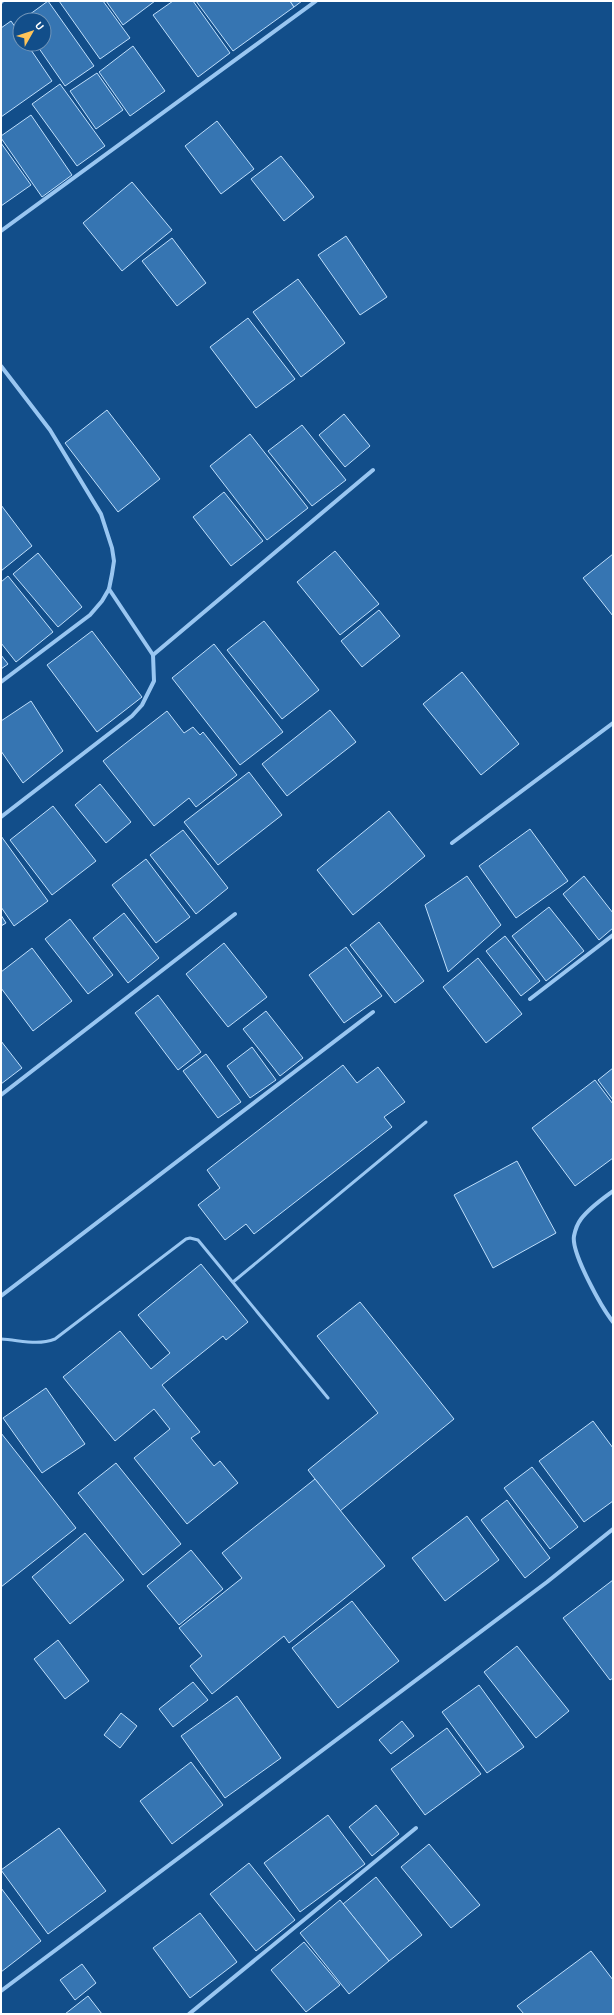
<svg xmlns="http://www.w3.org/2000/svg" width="614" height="2015" font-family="'Alegreya Sans',sans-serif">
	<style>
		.building { fill: #3675b2; stroke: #bfdffc }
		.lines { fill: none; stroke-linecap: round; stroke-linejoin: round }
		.service { stroke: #99c6f1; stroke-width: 3 }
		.minor { stroke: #99c6f1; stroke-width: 4 }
	</style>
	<rect width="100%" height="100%" fill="#124e8a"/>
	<g class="building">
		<path d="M 48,1 L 94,66 L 65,86 L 36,44 L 44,44 L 44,20 L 22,20 Z"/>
		<path d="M 59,1 L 103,1 L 130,38 L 100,59 Z"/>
		<path d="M 106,1 L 155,1 L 123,25 Z"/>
		<path d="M 173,1 L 193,1 L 230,53 L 198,77 L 153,15 Z"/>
		<path d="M 196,1 L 290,1 L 294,7 L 233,51 Z"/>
		<path d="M 290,1 L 302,1 L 294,7 Z"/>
		<path d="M 11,21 L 20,34 L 20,44 L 27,44 L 52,81 L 1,117 L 1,28 Z"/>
		<path d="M 133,46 L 165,91 L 130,116 L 99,72 Z"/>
		<path d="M 97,73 L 123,110 L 96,129 L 70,91 Z"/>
		<path d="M 60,84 L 105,146 L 77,166 L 32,104 Z"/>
		<path d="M 31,115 L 72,175 L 42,197 L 1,138 L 1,136 Z"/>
		<path d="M 217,121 L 254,169 L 221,194 L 185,146 Z"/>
		<path d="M 1,143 L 31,185 L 1,206 Z"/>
		<path d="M 281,156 L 314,197 L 284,221 L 251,179 Z"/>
		<path d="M 132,182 L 172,230 L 122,271 L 83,223 Z"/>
		<path d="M 346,236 L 387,297 L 360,315 L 318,255 Z"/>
		<path d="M 172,238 L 206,283 L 177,306 L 142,261 Z"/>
		<path d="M 298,279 L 345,343 L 301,377 L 253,312 Z"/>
		<path d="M 248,318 L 295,379 L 256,408 L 210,347 Z"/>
		<path d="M 107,410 L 160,479 L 118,512 L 65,443 Z"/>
		<path d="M 344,414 L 370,446 L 345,467 L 319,435 Z"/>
		<path d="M 302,425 L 346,480 L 312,506 L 268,451 Z"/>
		<path d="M 250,434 L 308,508 L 267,540 L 210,466 Z"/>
		<path d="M 224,492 L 263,541 L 231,566 L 193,517 Z"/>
		<path d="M 1,505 L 32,546 L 1,571 Z"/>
		<path d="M 335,551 L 379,604 L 340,635 L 297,582 Z"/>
		<path d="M 38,553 L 82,607 L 58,627 L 13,574 Z"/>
		<path d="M 613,554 L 613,616 L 583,578 Z"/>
		<path d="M 8,576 L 53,632 L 16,662 L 1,643 L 1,582 Z"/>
		<path d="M 379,610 L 400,636 L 362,667 L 341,641 Z"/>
		<path d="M 264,621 L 319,690 L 282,719 L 227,650 Z"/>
		<path d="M 92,631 L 142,697 L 97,732 L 47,665 Z"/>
		<path d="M 214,644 L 283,732 L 240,765 L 172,678 Z"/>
		<path d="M 1,655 L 8,664 L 1,669 Z"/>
		<path d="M 462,672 L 519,744 L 481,775 L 423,704 Z"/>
		<path d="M 31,701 L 63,751 L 23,783 L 1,751 L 1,721 Z"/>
		<path d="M 330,710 L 356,742 L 287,796 L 262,764 Z"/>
		<path d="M 167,711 L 184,733 L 193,727 L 200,735 L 203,732 L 237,775 L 196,807 L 189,798 L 154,826 L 103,761 Z"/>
		<path d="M 249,772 L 282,815 L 218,865 L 184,822 Z"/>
		<path d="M 100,784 L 131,822 L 106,843 L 75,805 Z"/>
		<path d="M 53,806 L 96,861 L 52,895 L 10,840 Z"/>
		<path d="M 389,811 L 425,856 L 353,915 L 317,870 Z"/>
		<path d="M 530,829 L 568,881 L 516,918 L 479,866 Z"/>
		<path d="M 183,830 L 228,888 L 196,914 L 150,855 Z"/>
		<path d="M 1,836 L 48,901 L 14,926 L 1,907 Z"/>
		<path d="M 146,859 L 190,917 L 156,943 L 112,885 Z"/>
		<path d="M 467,876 L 501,925 L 448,972 L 425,905 Z"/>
		<path d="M 584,876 L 613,913 L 613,928 L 599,940 L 563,894 Z"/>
		<path d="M 549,907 L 584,951 L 546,981 L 512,936 Z"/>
		<path d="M 124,913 L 159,958 L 128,983 L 93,938 Z"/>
		<path d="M 1,915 L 6,923 L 1,926 Z"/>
		<path d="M 70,919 L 113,975 L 88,994 L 45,939 Z"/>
		<path d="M 379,922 L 424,981 L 395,1003 L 350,945 Z"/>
		<path d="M 505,936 L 540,981 L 521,996 L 486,951 Z"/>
		<path d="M 224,943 L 267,997 L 228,1027 L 186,974 Z"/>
		<path d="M 346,947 L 382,996 L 344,1023 L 309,975 Z"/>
		<path d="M 32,948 L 72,1001 L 33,1031 L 1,988 L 1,972 Z"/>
		<path d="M 478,958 L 522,1014 L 486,1043 L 443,987 Z"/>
		<path d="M 158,995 L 201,1052 L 178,1070 L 135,1013 Z"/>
		<path d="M 266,1011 L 303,1058 L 280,1076 L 243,1029 Z"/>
		<path d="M 1,1041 L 22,1068 L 1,1084 Z"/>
		<path d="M 252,1047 L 276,1080 L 250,1098 L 227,1066 Z"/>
		<path d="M 206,1054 L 241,1102 L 218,1118 L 183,1071 Z"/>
		<path d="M 343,1065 L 357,1083 L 378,1067 L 405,1102 L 384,1117 L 392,1127 L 254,1234 L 246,1224 L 225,1240 L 198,1205 L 220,1188 L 207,1170 Z"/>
		<path d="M 613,1068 L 613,1100 L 598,1080 Z"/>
		<path d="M 595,1080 L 613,1104 L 613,1158 L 575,1186 L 532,1128 Z"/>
		<path d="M 517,1161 L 556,1233 L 493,1268 L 454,1195 Z"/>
		<path d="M 201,1264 L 248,1322 L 226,1340 L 223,1336 L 162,1385 L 200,1432 L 191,1438 L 214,1466 L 220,1461 L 238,1483 L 187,1524 L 134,1458 L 170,1429 L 154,1409 L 115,1441 L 63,1377 L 120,1331 L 151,1369 L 170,1353 L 138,1315 Z"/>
		<path d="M 360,1302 L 454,1419 L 340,1511 L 308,1470 L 378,1413 L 317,1336 Z"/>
		<path d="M 46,1388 L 85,1444 L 42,1473 L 3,1418 Z"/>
		<path d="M 593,1421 L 613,1448 L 613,1501 L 584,1522 L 539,1461 Z"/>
		<path d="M 1,1433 L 76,1528 L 1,1587 Z"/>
		<path d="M 116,1463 L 181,1544 L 143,1575 L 78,1493 Z"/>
		<path d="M 532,1467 L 578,1527 L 550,1549 L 504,1488 Z"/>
		<path d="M 315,1479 L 385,1566 L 289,1643 L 284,1636 L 212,1694 L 190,1666 L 202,1656 L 179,1628 L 242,1578 L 222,1553 Z"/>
		<path d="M 507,1500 L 550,1558 L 525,1578 L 481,1520 Z"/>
		<path d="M 467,1516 L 499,1560 L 445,1601 L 412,1558 Z"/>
		<path d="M 85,1533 L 124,1580 L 70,1624 L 32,1577 Z"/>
		<path d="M 191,1550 L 223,1589 L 179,1625 L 147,1586 Z"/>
		<path d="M 613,1580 L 613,1678 L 610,1680 L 563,1618 Z"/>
		<path d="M 352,1601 L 399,1661 L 338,1708 L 292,1648 Z"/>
		<path d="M 58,1640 L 89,1681 L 65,1699 L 34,1659 Z"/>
		<path d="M 517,1646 L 569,1711 L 536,1738 L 484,1672 Z"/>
		<path d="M 193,1682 L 208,1700 L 173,1727 L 159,1709 Z"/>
		<path d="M 479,1685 L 524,1747 L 487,1773 L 442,1712 Z"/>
		<path d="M 237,1696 L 281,1758 L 225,1798 L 181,1736 Z"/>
		<path d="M 121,1713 L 137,1726 L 120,1748 L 104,1735 Z"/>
		<path d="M 402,1721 L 414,1736 L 391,1754 L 379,1740 Z"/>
		<path d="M 447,1728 L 481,1774 L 425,1815 L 391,1769 Z"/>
		<path d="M 191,1762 L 223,1805 L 172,1844 L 140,1801 Z"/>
		<path d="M 376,1805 L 399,1834 L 372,1856 L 349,1827 Z"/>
		<path d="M 328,1815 L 365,1864 L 300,1912 L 264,1863 Z"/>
		<path d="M 59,1828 L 106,1891 L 48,1934 L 1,1870 Z"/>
		<path d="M 429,1844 L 480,1905 L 451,1928 L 401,1867 Z"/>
		<path d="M 249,1863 L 295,1920 L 256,1951 L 210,1894 Z"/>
		<path d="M 376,1877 L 422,1935 L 389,1961 L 343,1904 Z"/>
		<path d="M 1,1888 L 41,1941 L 1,1972 Z"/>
		<path d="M 340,1900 L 389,1961 L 349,1994 L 300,1933 Z"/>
		<path d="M 200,1913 L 237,1962 L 190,1998 L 153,1948 Z"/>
		<path d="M 304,1942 L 340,1985 L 306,2012 L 271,1970 Z"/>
		<path d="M 591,1951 L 613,1980 L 613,2014 L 524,2014 L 517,2006 Z"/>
		<path d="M 82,1964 L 96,1983 L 75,2000 L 60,1980 Z"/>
		<path d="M 88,1996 L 102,2014 L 65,2014 Z"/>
	</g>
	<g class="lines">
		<g class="service">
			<path d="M 233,1282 L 426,1122"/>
			<path d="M 1,1339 C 20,1340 37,1346 55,1339 L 186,1239 L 190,1238 L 198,1240 L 328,1398"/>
		</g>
		<g class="minor">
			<path d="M 1,2 L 2,1"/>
			<path d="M 1,231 L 316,1"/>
			<path d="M 1,366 L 50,430 L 101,514 L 112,548 L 114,561 L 112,574 L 109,589 L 102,601 L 90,615 L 1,682"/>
			<path d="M 153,655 L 373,470"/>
			<path d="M 1,817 L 132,716 L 142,705 L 154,681 L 153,655 L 109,589"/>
			<path d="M 452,843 L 613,723"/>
			<path d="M 530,999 L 613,935"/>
			<path d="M 1,1095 L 235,914"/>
			<path d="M 613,1191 C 602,1199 589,1208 581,1219 C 578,1223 575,1231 574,1236 C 571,1253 602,1308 613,1322"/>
			<path d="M 1,1296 L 373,1012"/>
			<path d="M 1,1991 L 547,1582 L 613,1529"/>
			<path d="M 189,2014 L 416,1828"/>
		</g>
	</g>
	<rect width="614" height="2015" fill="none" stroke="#ffffff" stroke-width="4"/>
	<g transform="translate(32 32) rotate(51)"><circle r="19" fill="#124e8a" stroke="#7195b9"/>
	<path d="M0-3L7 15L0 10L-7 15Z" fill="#ffc459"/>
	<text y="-6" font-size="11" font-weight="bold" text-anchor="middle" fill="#ffffff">U</text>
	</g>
</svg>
